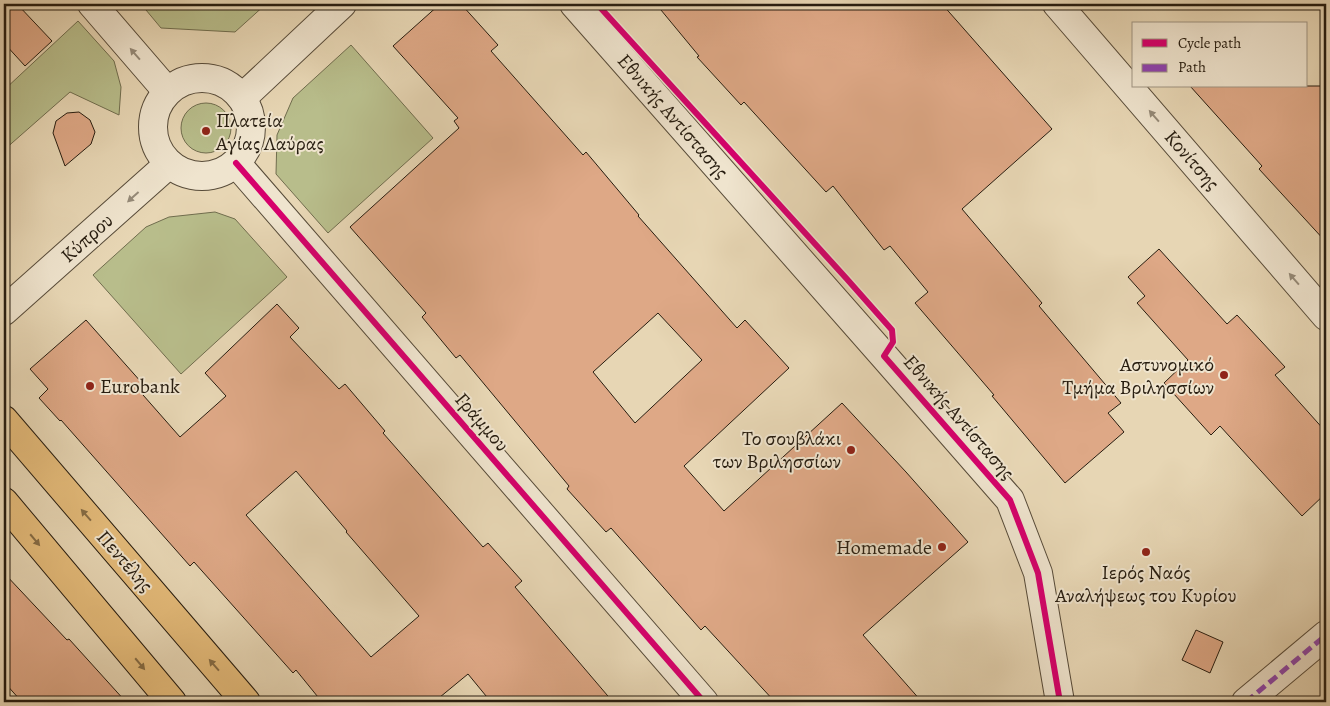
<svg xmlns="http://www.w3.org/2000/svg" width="1330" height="706" font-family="Alegreya,serif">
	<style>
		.green { fill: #b8bd8b; stroke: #706d4e }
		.building { fill: #dea886; stroke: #271d10; fill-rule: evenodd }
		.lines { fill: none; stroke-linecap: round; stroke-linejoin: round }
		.minor-casing { stroke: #574b39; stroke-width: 30 }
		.major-casing { stroke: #271d10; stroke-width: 30 }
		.minor { stroke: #efe4ce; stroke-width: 28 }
		.major { stroke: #e4bb7a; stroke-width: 28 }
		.quiet { stroke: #8e44ad; stroke-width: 5; stroke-dasharray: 10 5; stroke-linecap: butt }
		.cycleway-casing { stroke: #efe4ce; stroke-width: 9 }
		.cycleway { stroke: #d6006c; stroke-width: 6 }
		.oneway { fill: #958a78 }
		.oneway2 { fill: #866c45 }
		.poi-dot { fill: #8f2418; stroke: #efe4ce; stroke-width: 2 }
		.labels { text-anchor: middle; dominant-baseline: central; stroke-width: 4; stroke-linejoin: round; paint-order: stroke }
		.street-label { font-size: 20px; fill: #271d10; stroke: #efe4ce }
		.poi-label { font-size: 20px; fill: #271d10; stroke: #efe4ce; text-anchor: end }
	</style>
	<rect width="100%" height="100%" fill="#e7d6b4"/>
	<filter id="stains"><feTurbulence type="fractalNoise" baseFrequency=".004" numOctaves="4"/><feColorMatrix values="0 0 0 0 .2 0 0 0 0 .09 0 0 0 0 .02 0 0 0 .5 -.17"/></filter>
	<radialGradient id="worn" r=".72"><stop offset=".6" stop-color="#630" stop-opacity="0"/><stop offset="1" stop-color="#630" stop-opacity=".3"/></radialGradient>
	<g class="green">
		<path d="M 141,4 L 266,4 L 235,32 L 161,28 Z"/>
		<path d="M 78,21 L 114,61 L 121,87 L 119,115 L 70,92 L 4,150 L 4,90 Z"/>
		<path d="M 351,45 L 433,138 L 328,233 L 276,174 L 277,135 L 293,98 Z"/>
		<circle cx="206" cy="128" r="25"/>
		<path d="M 215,212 L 235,219 L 287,277 L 181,374 L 93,275 L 146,227 L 169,217 Z"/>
	</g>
	<g class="building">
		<path d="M 4,4 L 17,4 L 52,41 L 25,66 L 4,43 Z"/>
		<path d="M 440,4 L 461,4 L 498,45 L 491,51 L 583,155 L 586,152 L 639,215 L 638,216 L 737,328 L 745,320 L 789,368 L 684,466 L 724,511 L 842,403 L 906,472 L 968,542 L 863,635 L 922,702 L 775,702 L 705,626 L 701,630 L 611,528 L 606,532 L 567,489 L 569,486 L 460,355 L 456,358 L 422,317 L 426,313 L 350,227 L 459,128 L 454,121 L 458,118 L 393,46 ZM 658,313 L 702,360 L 635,423 L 593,372 Z"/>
		<path d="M 656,4 L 942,4 L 1052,129 L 962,209 L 1042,303 L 1039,306 L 1121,403 L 1108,413 L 1124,432 L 1065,483 L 992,396 L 994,395 L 915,303 L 928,292 L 890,246 L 884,250 L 833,186 L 826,192 L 744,102 L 741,105 L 697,57 L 699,56 Z"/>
		<path d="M 1190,86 L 1326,86 L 1326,242 L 1259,169 L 1262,166 Z"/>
		<path d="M 79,112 L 90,120 L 95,132 L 91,144 L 65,166 L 53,133 L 56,121 L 67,113 Z"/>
		<path d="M 1159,249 L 1227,324 L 1237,315 L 1285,367 L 1275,375 L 1326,432 L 1326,493 L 1302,516 L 1220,426 L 1211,435 L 1164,383 L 1188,360 L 1137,303 L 1145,296 L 1128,277 Z"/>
		<path d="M 277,304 L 299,328 L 290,337 L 339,389 L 345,384 L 385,431 L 383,433 L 483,547 L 488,543 L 522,581 L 515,587 L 613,702 L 491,702 L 468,674 L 434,702 L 322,702 L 296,670 L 293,673 L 194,562 L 190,566 L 61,420 L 60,421 L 39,398 L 48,389 L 30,369 L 86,320 L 142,383 L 136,387 L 180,437 L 226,396 L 205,373 ZM 296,471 L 347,531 L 346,532 L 419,616 L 371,657 L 246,515 Z"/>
		<path d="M 4,573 L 67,640 L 69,639 L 126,702 L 22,702 L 4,682 Z"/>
		<path d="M 1196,630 L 1223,642 L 1210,673 L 1182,660 Z"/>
	</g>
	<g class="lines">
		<g class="minor-casing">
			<g id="minor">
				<path d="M 92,4 L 167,91"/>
				<path d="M 574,4 L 884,356 L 1010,500 L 1038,573 L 1060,702"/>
				<path d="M 1057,4 L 1326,316"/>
				<circle cx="202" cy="127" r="49"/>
				<path d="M 242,98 L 342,4"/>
				<path d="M 236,163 L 704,702"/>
				<path d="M 4,311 L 169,164"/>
				<path d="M 1246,702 L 1326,635"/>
			</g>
		</g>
		<g class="major-casing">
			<g id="major">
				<path d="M 4,420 L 246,702"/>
				<path d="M 4,502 L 172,702"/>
			</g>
		</g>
		<use href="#minor" class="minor"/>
		<use href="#major" class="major"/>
		<path class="quiet" d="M 1246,702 L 1326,635"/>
		<g class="cycleway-casing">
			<g id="cycleway">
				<path d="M 597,4 L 846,278 L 892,330 L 893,342 L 884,356 L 1010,500 L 1038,573 L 1060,702"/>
				<path d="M 236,163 L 704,702"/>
			</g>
		</g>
		<use href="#cycleway" class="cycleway"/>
	</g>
	<defs><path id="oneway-solid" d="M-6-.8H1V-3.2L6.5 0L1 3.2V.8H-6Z" transform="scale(1.25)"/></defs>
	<g class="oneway">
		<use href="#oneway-solid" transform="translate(135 54) rotate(-131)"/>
		<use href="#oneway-solid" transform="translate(1154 116) rotate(-131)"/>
		<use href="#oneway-solid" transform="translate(133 197) rotate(138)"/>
		<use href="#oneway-solid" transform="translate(1294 279) rotate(-131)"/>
	</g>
	<g class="oneway2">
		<use href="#oneway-solid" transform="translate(86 515) rotate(-131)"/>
		<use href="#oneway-solid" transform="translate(35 540) rotate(50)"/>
		<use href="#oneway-solid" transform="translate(140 664) rotate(50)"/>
		<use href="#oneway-solid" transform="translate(214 665) rotate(-131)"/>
	</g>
	<g class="poi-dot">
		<circle cx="206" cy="131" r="5"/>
		<circle cx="1224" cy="375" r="5"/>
		<circle cx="90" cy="386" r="5"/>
		<circle cx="851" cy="450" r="5"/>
		<circle cx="942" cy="547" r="5"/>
		<circle cx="1146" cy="552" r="5"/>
	</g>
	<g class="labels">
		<g class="street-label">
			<text transform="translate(673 116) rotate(49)">Εθνικής Αντίστασης</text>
			<text transform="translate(1192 160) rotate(49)">Κονίτσης</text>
			<text transform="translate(87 238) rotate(-42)">Κύπρου</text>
			<text transform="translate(959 417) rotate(49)">Εθνικής Αντίστασης</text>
			<text transform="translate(482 422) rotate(49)">Γράμμου</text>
			<text transform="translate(125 561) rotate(49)">Πεντέλης</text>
		</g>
		<g class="poi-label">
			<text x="216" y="120" text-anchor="start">Πλατεία<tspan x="216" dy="23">Αγίας Λαύρας</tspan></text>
			<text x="1214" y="364">Αστυνομικό<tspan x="1214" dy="23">Τμήμα Βριλησσίων</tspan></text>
			<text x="100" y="386" text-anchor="start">Eurobank</text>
			<text x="841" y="438">Το σουβλάκι<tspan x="841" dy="23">των Βριλησσίων</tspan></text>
			<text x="932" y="547">Homemade</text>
			<text x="1146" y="572" text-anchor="middle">Ιερός Ναός<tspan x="1146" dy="23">Αναλήψεως του Κυρίου</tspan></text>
		</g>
	</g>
	<rect width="1330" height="706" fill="none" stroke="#e7d6b4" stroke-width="20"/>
	<rect x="5" y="5" width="1320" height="696" fill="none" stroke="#271d10" stroke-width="2.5"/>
	<rect x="10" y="10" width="1310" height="686" fill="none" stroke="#271d10"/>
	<rect x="1132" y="22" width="175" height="65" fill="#efe4ce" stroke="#9f9482"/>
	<rect x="1142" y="39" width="25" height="8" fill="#d6006c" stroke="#9f9482"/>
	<text x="1178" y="48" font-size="15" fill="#271d10">Cycle path</text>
	<rect x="1142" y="64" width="25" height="8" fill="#8e44ad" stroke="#9f9482"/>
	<text x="1178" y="72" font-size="15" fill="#271d10">Path</text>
	<rect width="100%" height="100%" filter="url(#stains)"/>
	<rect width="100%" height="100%" fill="url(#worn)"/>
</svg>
